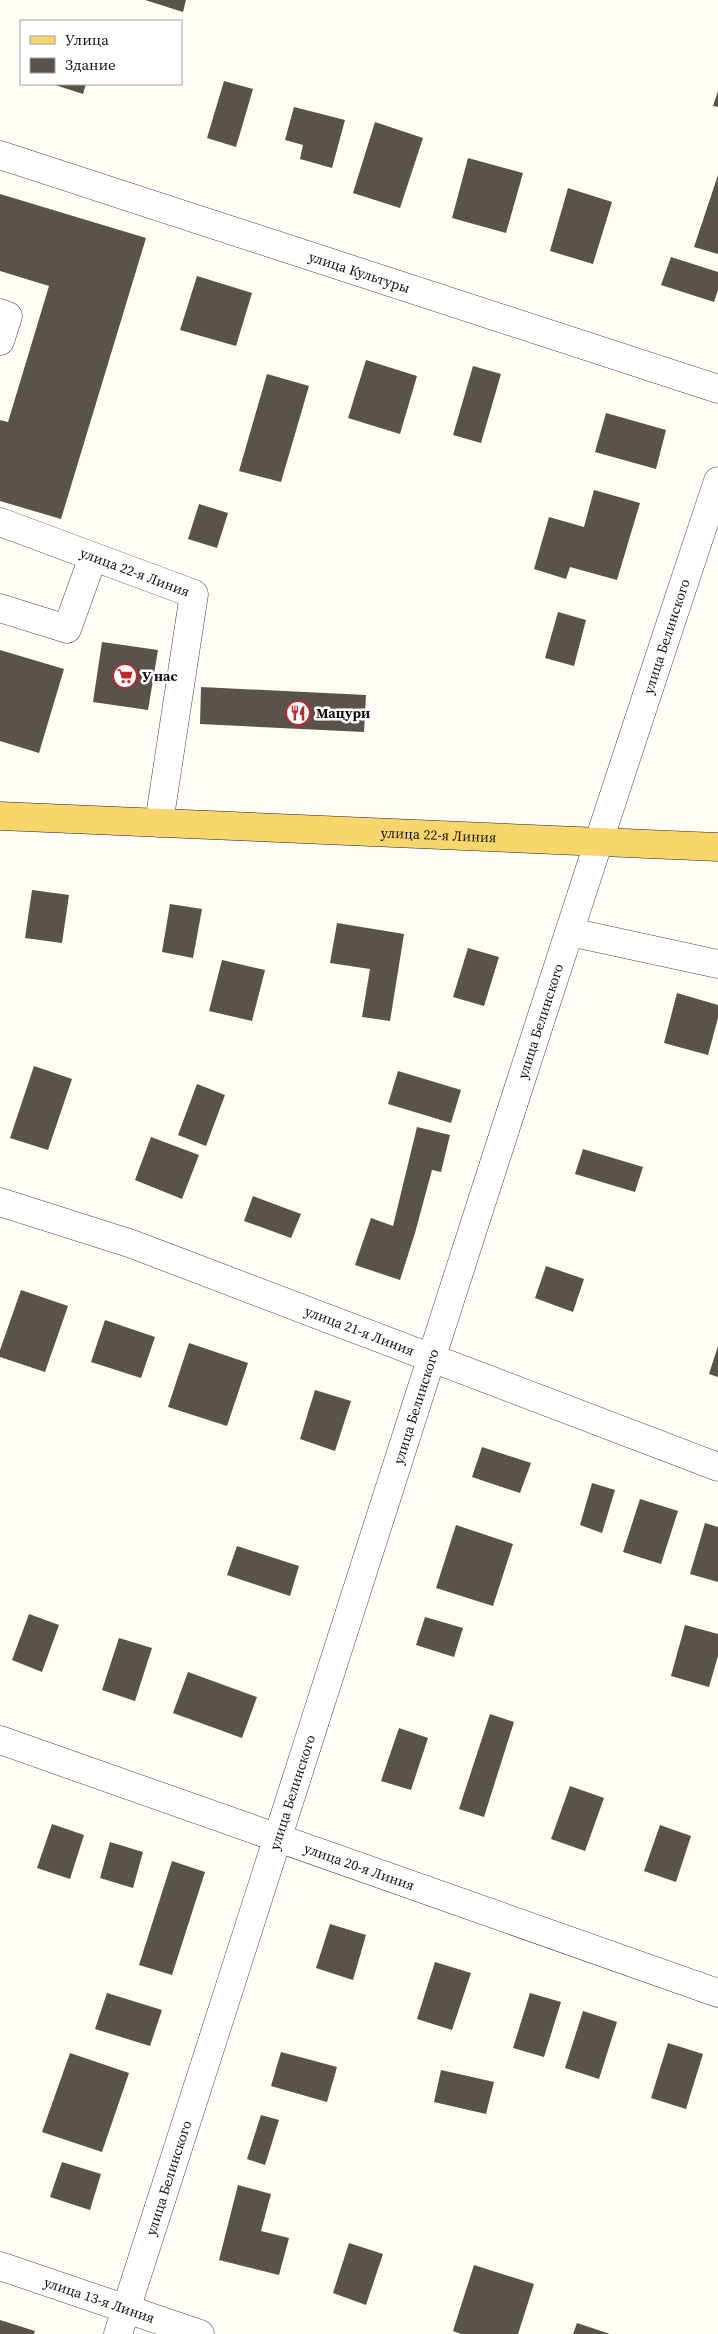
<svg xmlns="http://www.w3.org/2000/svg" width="718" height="2334" font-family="'Source Serif 4',serif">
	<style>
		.building { fill: #5a524d }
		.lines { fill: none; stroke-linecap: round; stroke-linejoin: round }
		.minor-casing { stroke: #444; stroke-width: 29 }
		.major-casing { stroke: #222; stroke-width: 29 }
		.minor { stroke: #fff; stroke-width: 28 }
		.major { stroke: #f9d66b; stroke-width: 28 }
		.labels { text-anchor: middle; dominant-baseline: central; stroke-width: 5; stroke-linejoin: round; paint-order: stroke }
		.street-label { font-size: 14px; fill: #111; stroke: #fff }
		.poi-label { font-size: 14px; font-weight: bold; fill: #111; stroke: #fff; text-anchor: start }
	</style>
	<rect width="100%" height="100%" fill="#fffdf5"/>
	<g class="building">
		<path d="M 145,0 L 186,0 L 183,12 Z"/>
		<path d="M 224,81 L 253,89 L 236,147 L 207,138 Z"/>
		<path d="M 52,84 L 86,84 L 83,94 Z"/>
		<path d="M 718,91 L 718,107 L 713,106 Z"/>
		<path d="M 294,107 L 345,120 L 332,168 L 300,159 L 303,145 L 285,140 Z"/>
		<path d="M 375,122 L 423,138 L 400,208 L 353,193 Z"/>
		<path d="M 468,158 L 523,173 L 506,233 L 452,218 Z"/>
		<path d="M 718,175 L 718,254 L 694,247 Z"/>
		<path d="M 568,188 L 612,202 L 593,264 L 550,251 Z"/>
		<path d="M 0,194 L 146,238 L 61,519 L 0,501 L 0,420 L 8,422 L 49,286 L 0,271 Z"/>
		<path d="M 671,257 L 718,272 L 718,290 L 714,302 L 661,285 Z"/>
		<path d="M 197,276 L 252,293 L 236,346 L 180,330 Z"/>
		<path d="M 366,360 L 417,376 L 400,434 L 348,418 Z"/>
		<path d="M 473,366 L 501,374 L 481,443 L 453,435 Z"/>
		<path d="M 267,374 L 309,386 L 281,482 L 239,471 Z"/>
		<path d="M 606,413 L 666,430 L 656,469 L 595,452 Z"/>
		<path d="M 594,490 L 640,503 L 617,580 L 570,567 L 566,579 L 534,569 L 549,517 L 584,527 Z"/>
		<path d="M 199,504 L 228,513 L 217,548 L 188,539 Z"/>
		<path d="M 558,612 L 586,620 L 574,666 L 545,658 Z"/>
		<path d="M 102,642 L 158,650 L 148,710 L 93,702 Z"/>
		<path d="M 0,650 L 64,669 L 39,753 L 0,741 Z"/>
		<path d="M 201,687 L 366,695 L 364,732 L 200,724 Z"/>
		<path d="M 32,890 L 69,895 L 62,943 L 25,938 Z"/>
		<path d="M 170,904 L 202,909 L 193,958 L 162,952 Z"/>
		<path d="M 337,923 L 404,934 L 390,1021 L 362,1017 L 370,969 L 330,963 Z"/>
		<path d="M 468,948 L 499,957 L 484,1006 L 453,997 Z"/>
		<path d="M 222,960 L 265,970 L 252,1021 L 209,1011 Z"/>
		<path d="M 677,993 L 718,1005 L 718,1018 L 708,1055 L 664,1043 Z"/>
		<path d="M 34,1066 L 72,1079 L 48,1150 L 10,1138 Z"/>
		<path d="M 398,1071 L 461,1090 L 451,1123 L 388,1104 Z"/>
		<path d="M 197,1084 L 225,1095 L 206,1146 L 178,1135 Z"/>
		<path d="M 417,1127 L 450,1135 L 441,1172 L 432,1170 L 415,1233 L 400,1280 L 355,1265 L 371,1218 L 393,1226 Z"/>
		<path d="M 151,1137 L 199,1155 L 182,1199 L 135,1180 Z"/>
		<path d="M 583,1149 L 643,1167 L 635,1192 L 575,1174 Z"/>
		<path d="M 253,1196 L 301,1214 L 291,1238 L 244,1221 Z"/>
		<path d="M 546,1266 L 584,1279 L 573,1312 L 535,1298 Z"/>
		<path d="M 21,1290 L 68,1306 L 45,1372 L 0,1357 L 0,1350 Z"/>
		<path d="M 105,1320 L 155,1337 L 141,1378 L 91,1362 Z"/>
		<path d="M 189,1343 L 248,1363 L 227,1426 L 168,1407 Z"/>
		<path d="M 718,1346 L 718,1377 L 709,1374 Z"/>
		<path d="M 315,1390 L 351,1401 L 335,1451 L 300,1439 Z"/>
		<path d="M 482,1447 L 531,1463 L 520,1493 L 472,1477 Z"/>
		<path d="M 592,1483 L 615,1490 L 602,1533 L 580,1525 Z"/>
		<path d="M 640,1499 L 678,1511 L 661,1564 L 623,1552 Z"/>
		<path d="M 705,1523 L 718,1527 L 718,1582 L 690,1574 Z"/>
		<path d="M 456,1525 L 513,1544 L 493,1606 L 436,1588 Z"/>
		<path d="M 237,1546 L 299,1566 L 290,1596 L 227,1575 Z"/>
		<path d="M 29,1614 L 59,1625 L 42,1672 L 12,1660 Z"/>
		<path d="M 425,1617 L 463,1628 L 454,1657 L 416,1645 Z"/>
		<path d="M 685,1625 L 718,1634 L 718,1656 L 709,1687 L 671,1676 Z"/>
		<path d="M 119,1638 L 152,1648 L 135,1701 L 102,1690 Z"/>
		<path d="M 188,1672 L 257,1697 L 242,1738 L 173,1713 Z"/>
		<path d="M 490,1714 L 514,1722 L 484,1817 L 459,1809 Z"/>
		<path d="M 399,1728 L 428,1738 L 411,1790 L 381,1781 Z"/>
		<path d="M 570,1786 L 604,1798 L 585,1851 L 551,1839 Z"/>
		<path d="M 52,1824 L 84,1835 L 70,1879 L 37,1868 Z"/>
		<path d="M 660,1825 L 691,1836 L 676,1882 L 644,1871 Z"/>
		<path d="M 110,1842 L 143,1852 L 133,1888 L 100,1878 Z"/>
		<path d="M 172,1861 L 205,1872 L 172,1975 L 139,1965 Z"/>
		<path d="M 330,1924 L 366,1935 L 353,1980 L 316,1968 Z"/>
		<path d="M 435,1962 L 471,1973 L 452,2030 L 417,2019 Z"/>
		<path d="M 107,1993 L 162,2010 L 150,2046 L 95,2029 Z"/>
		<path d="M 530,1993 L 561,2002 L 544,2057 L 513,2048 Z"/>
		<path d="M 583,2011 L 617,2022 L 599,2079 L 565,2068 Z"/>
		<path d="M 668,2043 L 703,2054 L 686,2109 L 651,2098 Z"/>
		<path d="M 281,2052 L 337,2067 L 327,2102 L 271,2086 Z"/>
		<path d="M 70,2053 L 129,2073 L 102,2152 L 42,2132 Z"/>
		<path d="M 441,2070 L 494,2082 L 486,2114 L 434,2102 Z"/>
		<path d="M 261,2115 L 279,2120 L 265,2165 L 247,2159 Z"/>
		<path d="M 62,2162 L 101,2174 L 90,2210 L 50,2197 Z"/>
		<path d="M 238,2185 L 271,2194 L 261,2231 L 289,2238 L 279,2275 L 219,2260 Z"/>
		<path d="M 349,2243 L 383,2254 L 366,2305 L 333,2293 Z"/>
		<path d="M 474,2265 L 534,2284 L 518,2334 L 461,2334 L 453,2331 Z"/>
		<path d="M 0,2320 L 35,2331 L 34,2334 L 0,2334 Z"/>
		<path d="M 577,2323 L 610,2334 L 573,2334 Z"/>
	</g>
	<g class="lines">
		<g class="minor-casing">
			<g id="minor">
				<path id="s1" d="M 0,155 L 718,389"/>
				<path d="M 0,313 L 8,316 L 0,341"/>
				<path id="s2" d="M 0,522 L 194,594 L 159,823"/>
				<path d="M 0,608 L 67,629 L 93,557"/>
				<path d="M 570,932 L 718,964"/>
				<path id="s3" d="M 0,1202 L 132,1244 L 718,1467"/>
				<path id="s4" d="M 0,1740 L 718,1993"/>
				<path id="s5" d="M 0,2266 L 200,2334"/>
				<path id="s6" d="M 118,2334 C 318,1716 512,1097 718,481"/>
			</g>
		</g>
		<g class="major-casing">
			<g id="major">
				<path id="s7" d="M 0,816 L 718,847"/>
			</g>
		</g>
		<use href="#minor" class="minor"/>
		<use href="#major" class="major"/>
	</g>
	<defs>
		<g id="supermarket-ring" transform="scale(1.25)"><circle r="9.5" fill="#fff" stroke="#c4262e" stroke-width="1.5"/><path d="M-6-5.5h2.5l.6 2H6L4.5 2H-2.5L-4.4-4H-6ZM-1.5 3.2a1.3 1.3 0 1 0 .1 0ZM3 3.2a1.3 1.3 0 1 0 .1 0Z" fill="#c4262e"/></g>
		<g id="restaurant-ring" transform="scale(1.25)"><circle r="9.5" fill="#fff" stroke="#c4262e" stroke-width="1.5"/><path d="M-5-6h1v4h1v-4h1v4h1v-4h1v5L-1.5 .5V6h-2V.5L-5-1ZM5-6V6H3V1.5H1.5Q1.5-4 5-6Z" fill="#c4262e"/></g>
	</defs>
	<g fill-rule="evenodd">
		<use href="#supermarket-ring" x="125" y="676"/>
		<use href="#restaurant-ring" x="298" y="713"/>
	</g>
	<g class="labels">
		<g class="street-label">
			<text stroke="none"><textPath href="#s1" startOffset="378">улица Культуры</textPath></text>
			<text stroke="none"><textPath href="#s2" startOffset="144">улица 22-я Линия</textPath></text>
			<text stroke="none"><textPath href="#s6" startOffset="1784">улица Белинского</textPath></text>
			<text stroke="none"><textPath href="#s7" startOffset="439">улица 22-я Линия</textPath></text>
			<text stroke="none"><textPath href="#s6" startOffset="1379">улица Белинского</textPath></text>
			<text stroke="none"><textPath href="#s3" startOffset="382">улица 21-я Линия</textPath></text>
			<text stroke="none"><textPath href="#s6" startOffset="974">улица Белинского</textPath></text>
			<text stroke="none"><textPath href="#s6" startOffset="569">улица Белинского</textPath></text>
			<text stroke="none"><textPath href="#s4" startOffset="381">улица 20-я Линия</textPath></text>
			<text stroke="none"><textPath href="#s6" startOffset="164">улица Белинского</textPath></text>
			<text stroke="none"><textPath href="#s5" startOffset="105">улица 13-я Линия</textPath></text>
		</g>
		<g class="poi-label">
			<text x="142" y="676">У нас</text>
			<text x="316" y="713">Мацури</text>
		</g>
	</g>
	<rect x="20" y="20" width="162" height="65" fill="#ffffff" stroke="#a0a0a0"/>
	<rect x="30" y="36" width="25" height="8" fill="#f9d66b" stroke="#a0a0a0"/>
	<text x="65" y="45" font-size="15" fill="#111111">Улица</text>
	<rect x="30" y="58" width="25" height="15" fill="#5a524d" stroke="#a0a0a0"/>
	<text x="65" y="70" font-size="15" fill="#111111">Здание</text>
</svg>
